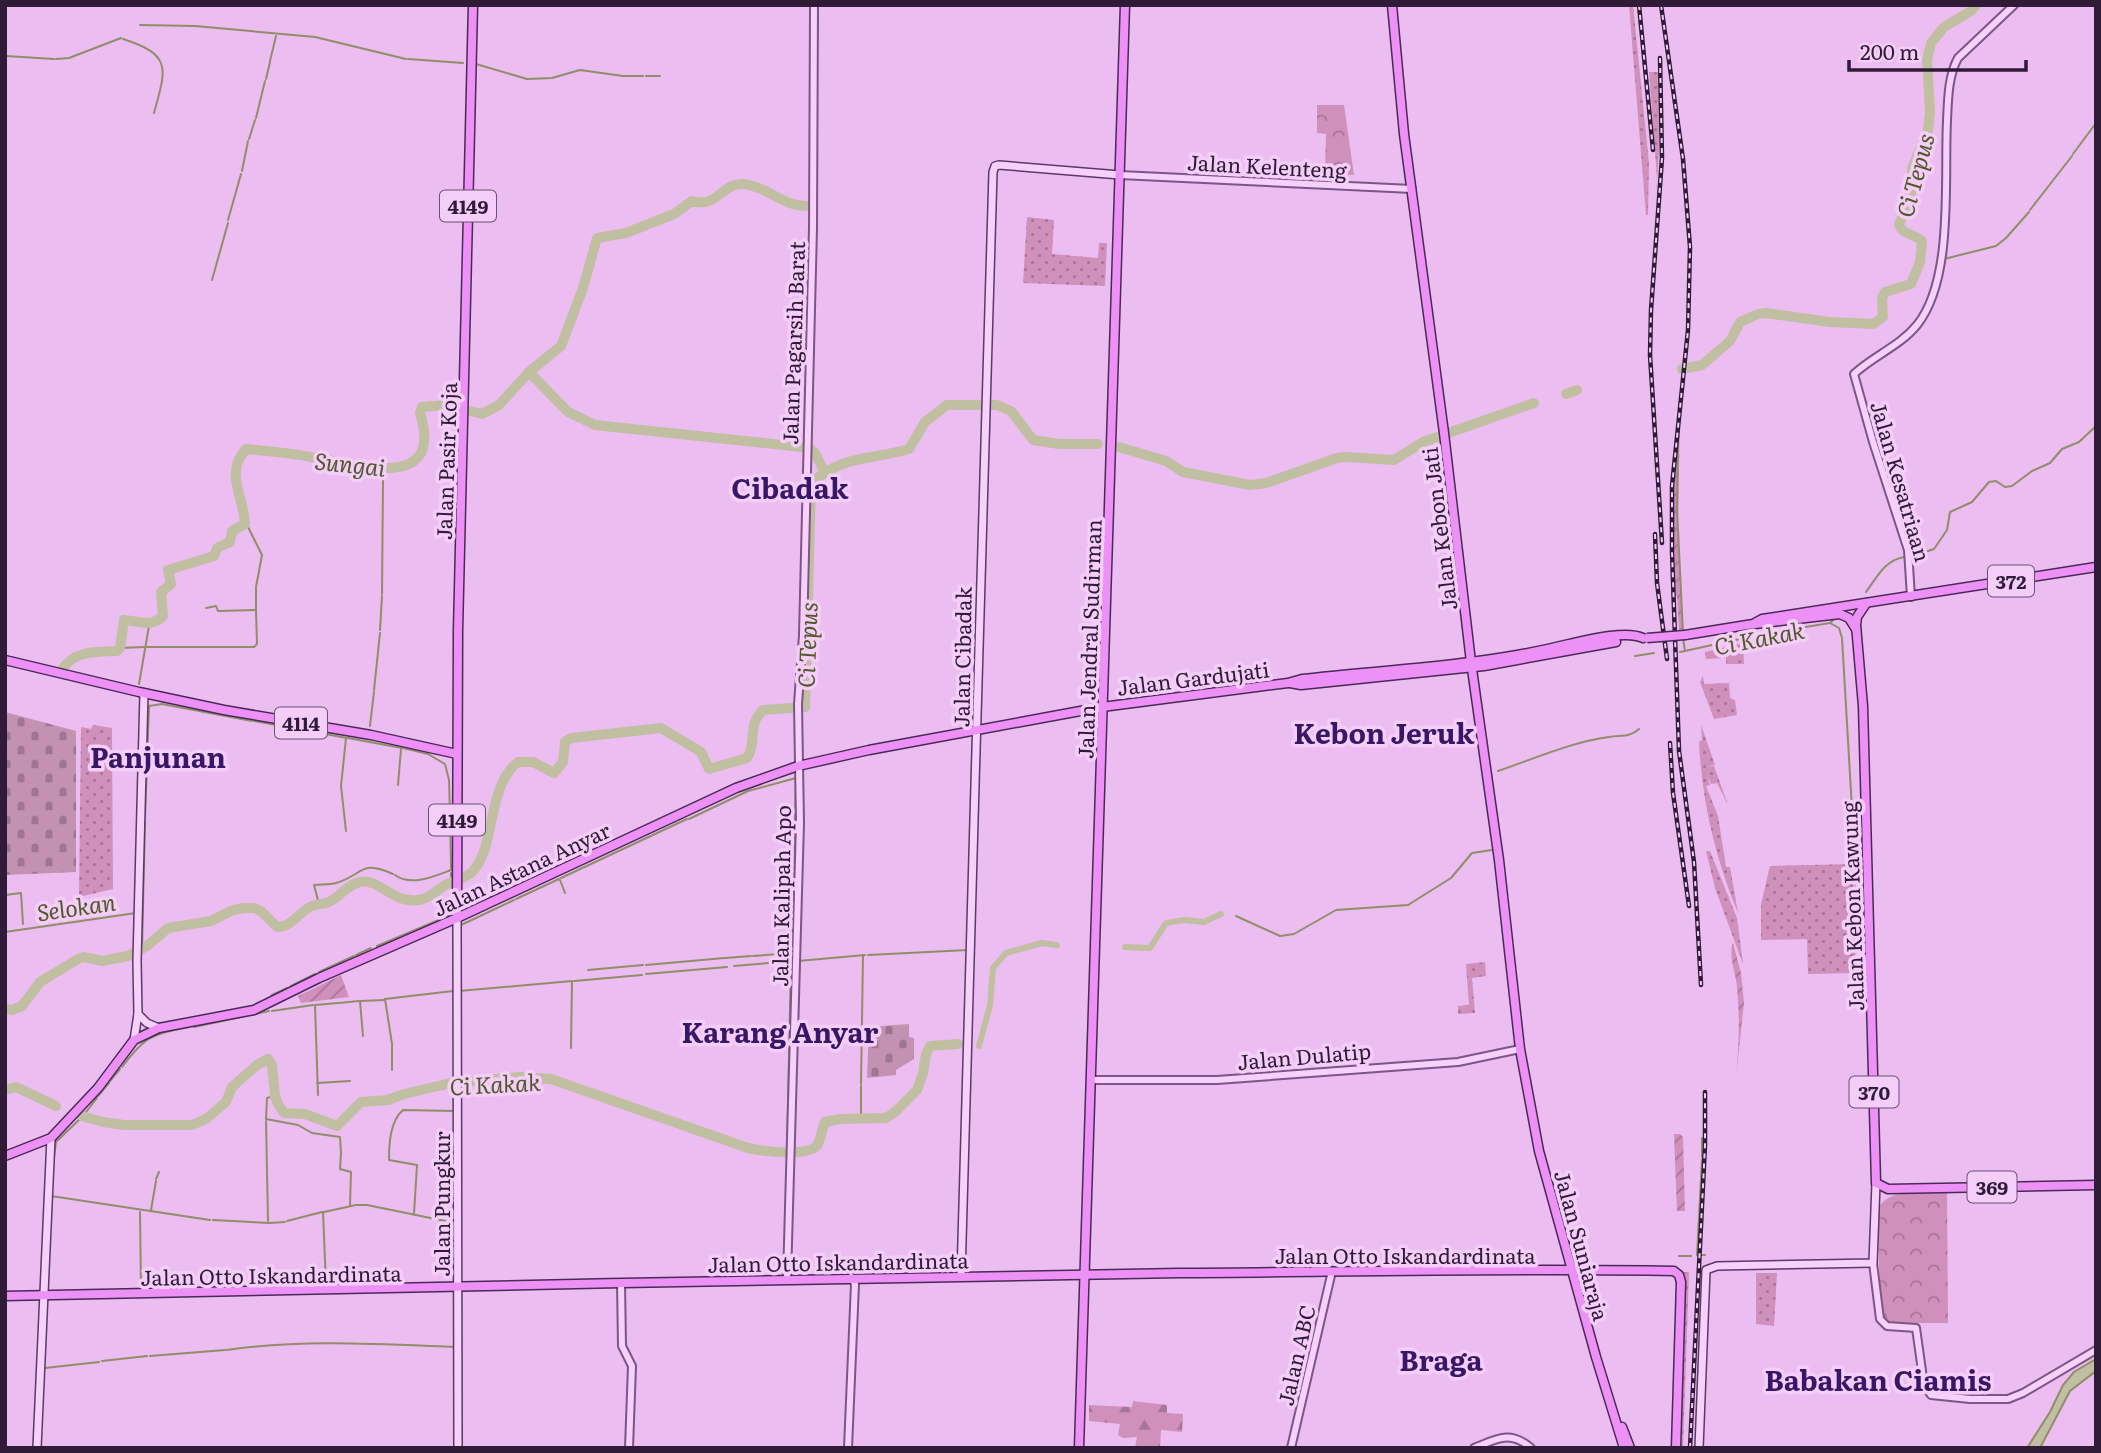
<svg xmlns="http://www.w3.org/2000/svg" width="2101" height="1453" font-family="Literata,serif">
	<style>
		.grass { fill: url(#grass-dots) }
		.forest { fill: url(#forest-firs) }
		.cemetery { fill: url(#cemetery-stones) }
		.park { fill: url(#park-crowns) }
		.garden { fill: url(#garden-furrows) }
		.water { fill: #c1bfa1; stroke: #8f8e68; stroke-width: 2 }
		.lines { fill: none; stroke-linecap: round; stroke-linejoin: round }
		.stream { stroke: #8f8e68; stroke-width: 2 }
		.canal { stroke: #c1bfa1; stroke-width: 6 }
		.river { stroke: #c1bfa1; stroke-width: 10 }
		.tertiary-casing { stroke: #7c5589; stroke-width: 10 }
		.secondary-casing { stroke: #5c386b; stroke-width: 10 }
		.primary-casing { stroke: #482a56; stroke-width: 11 }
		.tertiary { stroke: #f7d0fb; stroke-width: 6 }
		.secondary { stroke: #f7d0fb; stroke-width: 7 }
		.primary { stroke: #ed91f7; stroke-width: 8 }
		.rail-casing { stroke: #2f1b38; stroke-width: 4.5 }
		.rail { stroke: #f4cdf8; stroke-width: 2; stroke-dasharray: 5; stroke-linecap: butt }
		.primary-bridge-casing { stroke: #482a56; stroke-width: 11; stroke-linecap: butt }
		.primary-bridge { stroke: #ed91f7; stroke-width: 8 }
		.labels { text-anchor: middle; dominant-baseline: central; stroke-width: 7; stroke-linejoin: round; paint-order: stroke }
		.shield { fill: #f4cdf8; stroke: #6a5072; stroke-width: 2 }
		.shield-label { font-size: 19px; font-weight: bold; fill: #2f1b38 }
		.street-label { font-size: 21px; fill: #2f1b38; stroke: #f4cdf8 }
		.water-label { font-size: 23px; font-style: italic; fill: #525929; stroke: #f4cdf8 }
		.district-label { font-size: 28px; font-weight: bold; fill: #381767; stroke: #f4cdf8 }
	</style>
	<defs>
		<pattern id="grass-dots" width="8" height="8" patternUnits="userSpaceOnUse" patternTransform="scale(1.75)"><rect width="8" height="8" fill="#cf90bb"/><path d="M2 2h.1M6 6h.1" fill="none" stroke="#a87599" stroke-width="1.8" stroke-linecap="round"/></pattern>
		<pattern id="forest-firs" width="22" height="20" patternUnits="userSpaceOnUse" patternTransform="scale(1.75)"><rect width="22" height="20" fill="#cf90bb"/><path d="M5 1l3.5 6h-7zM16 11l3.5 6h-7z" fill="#a87599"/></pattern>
		<pattern id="cemetery-stones" width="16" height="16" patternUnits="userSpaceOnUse" patternTransform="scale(1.75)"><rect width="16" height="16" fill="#c391b2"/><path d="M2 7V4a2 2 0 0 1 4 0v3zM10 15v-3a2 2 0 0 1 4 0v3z" fill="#9f7692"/></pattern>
		<pattern id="park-crowns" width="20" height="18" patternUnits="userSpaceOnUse" patternTransform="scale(1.75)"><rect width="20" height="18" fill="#cf90bb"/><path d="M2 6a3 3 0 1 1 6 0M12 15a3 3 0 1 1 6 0" fill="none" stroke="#a87599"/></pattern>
		<pattern id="garden-furrows" width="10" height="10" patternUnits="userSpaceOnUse" patternTransform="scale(1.75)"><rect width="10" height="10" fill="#cf90bb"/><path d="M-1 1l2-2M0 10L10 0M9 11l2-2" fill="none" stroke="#a87599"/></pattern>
	</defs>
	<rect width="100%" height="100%" fill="#ecbdf1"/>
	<g class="grass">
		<path d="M 1629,5 L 1633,5 L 1649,163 L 1648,215 L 1646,215 Z"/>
		<path d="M 1649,72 L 1659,72 L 1660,135 L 1656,203 L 1657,178 Z"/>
		<path d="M 1027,217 L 1054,220 L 1052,254 L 1098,258 L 1099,243 L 1107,243 L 1105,286 L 1023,283 Z"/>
		<path d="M 1743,643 L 1744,664 L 1726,664 L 1726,658 L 1706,659 L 1705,652 Z"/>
		<path d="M 1703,676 L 1704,684 L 1729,683 L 1730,698 L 1735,700 L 1737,715 L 1714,719 L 1700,682 Z"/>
		<path d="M 93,725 L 112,728 L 113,889 L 79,897 L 81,727 L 91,729 Z"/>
		<path d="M 1701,725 L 1715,765 L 1705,767 L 1714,766 L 1728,805 L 1717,783 L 1711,784 L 1707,774 L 1710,785 L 1706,786 L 1718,816 L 1726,867 L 1730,867 L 1738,913 C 1715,857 1702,802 1699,742 L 1702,740 Z"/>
		<path d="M 1706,851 L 1710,851 L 1737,918 L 1743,964 L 1715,888 Z"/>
		<path d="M 1853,864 L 1856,973 L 1808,974 L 1807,939 L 1761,940 L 1761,904 L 1770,866 Z"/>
		<path d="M 1485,962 L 1486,976 L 1472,978 L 1475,1013 L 1458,1014 L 1458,1006 L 1469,1005 L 1466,964 Z"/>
		<path d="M 1756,1273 L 1777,1273 L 1774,1326 L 1756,1324 Z"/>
	</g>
	<path class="forest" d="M 1133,1401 L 1167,1405 L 1167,1413 L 1183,1414 L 1182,1432 L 1161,1430 L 1160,1448 L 1135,1448 L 1137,1437 L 1123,1438 L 1118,1435 L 1120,1424 L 1089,1421 L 1089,1405 L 1132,1407 Z"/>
	<g class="cemetery">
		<path d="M 5,712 L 76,731 L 76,872 L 5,875 Z"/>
		<path d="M 909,1024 L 909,1037 L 914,1038 L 914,1059 L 896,1070 L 896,1075 L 867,1078 L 869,1027 Z"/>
	</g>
	<g class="park">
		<path d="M 1317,105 L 1344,105 L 1354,175 L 1325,174 L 1326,134 L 1317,133 Z"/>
		<path d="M 1947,1193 L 1948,1323 L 1889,1323 L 1883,1320 L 1880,1312 L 1878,1209 C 1890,1186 1925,1193 1947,1193 Z"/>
	</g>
	<g class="garden">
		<path d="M 1680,414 L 1678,527 L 1683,629 L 1679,630 L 1677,596 L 1675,595 L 1673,490 Z"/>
		<path d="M 1733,943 L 1741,973 L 1744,1003 L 1736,1077 C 1739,1047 1740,1017 1737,987 C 1736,973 1728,956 1733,943 Z"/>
		<path d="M 341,975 L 349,997 L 301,1003 L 298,996 Z"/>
		<path d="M 1680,1134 L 1683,1137 L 1685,1211 L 1677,1211 L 1674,1134 Z"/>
		<path d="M 1684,1272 L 1689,1272 L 1683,1448 L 1679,1448 Z"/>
	</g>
	<path class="water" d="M 2096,1359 L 2096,1371 L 2070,1391 L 2040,1448 L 2027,1448 L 2050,1412 L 2063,1385 L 2074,1372 Z"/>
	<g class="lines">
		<g class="stream">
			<path d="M 140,25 L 195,26 L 315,37 L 406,59"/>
			<path d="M 123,39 C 173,55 166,69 154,113"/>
			<path d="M 6,56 L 54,59"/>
			<path d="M 56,59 L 69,58 L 121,38"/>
			<path d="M 408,59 L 463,63"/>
			<path d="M 270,61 L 276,36"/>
			<path d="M 476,64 L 527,79 L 552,78 L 580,70 L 623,76 L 643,76"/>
			<path d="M 646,76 L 660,76"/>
			<path d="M 266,79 L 270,62"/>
			<path d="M 1951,105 L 1952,86"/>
			<path d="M 256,118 L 265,81"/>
			<path d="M 249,139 L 255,120"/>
			<path d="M 2073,154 L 2096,123"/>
			<path d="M 242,171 L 248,141"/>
			<path d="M 2030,210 L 2072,156"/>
			<path d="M 228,220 L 241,174"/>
			<path d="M 1944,257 L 1944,259 L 1996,246 L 2006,238 L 2029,212"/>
			<path d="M 212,280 L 228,223"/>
			<path d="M 1678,438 L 1677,509 L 1683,633"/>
			<path d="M 383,470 L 383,480"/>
			<path d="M 245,521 L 262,555 L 256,587"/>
			<path d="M 1910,557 L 1934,549 L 1947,530 L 1950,512 L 1972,502 L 1989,482 L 1996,481 L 2005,487 L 2012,486 L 2032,471 L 2050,463 L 2062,449 L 2079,442 L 2096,426"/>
			<path d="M 1866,592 C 1878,576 1884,561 1904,557"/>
			<path d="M 382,594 L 383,481"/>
			<path d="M 206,608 L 216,606 L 218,611 L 255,610"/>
			<path d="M 256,610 L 256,588"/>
			<path d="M 1830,623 L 1839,628 L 1842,638 L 1863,997 L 1868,996"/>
			<path d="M 149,624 L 150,623"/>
			<path d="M 380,630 L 382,596"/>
			<path d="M 1683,638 L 1685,651"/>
			<path d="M 147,647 L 254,647 L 257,644 L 256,611"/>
			<path d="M 120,648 L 144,647"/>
			<path d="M 1680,652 L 1763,634 L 1830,623 L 1835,618"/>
			<path d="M 1635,656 L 1654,653"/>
			<path d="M 139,684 L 149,626"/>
			<path d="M 374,690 L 380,633"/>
			<path d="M 254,721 L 347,738"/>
			<path d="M 370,726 L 374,692"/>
			<path d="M 348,738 L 402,748"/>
			<path d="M 403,748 L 428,754 L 445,764 L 449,780 L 450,813"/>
			<path d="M 1498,771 C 1534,759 1571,742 1609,737 C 1621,735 1629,738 1639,729"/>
			<path d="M 398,785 L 401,749"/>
			<path d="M 450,814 L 451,868"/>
			<path d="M 145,818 L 149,706 L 162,704 L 252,721"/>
			<path d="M 689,819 L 748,791 L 796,778"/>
			<path d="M 795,822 L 796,781"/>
			<path d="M 346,831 L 341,786 L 346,738"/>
			<path d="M 794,874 L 795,825"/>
			<path d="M 395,875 C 412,887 435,876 451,870"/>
			<path d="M 561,878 L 687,819"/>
			<path d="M 560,880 L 565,893"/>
			<path d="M 451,883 L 451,873"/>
			<path d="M 5,895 L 21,893 L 23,924"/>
			<path d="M 516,899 L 559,879"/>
			<path d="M 319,904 L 314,885 C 321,884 329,885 336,883 C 364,875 359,859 393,874"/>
			<path d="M 143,907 L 145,821"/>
			<path d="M 1236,916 L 1280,936 L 1294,934 L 1336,910 L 1408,905 L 1451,878 L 1472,853 L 1492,850"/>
			<path d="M 459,926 L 514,900"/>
			<path d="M 5,932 L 136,913"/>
			<path d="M 377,946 L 453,914"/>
			<path d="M 142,949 L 143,909"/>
			<path d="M 356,955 L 371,948"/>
			<path d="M 868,955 L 968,950"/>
			<path d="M 753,956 L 791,953"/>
			<path d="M 725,958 L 751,956"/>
			<path d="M 792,959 L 794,879"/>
			<path d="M 798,961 L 865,955"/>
			<path d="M 646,965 L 724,958"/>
			<path d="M 734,966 L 792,961"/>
			<path d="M 588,970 L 643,965"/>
			<path d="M 319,972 L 354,956"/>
			<path d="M 646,974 L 727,967"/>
			<path d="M 574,981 L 642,975"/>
			<path d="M 291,986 L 315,974"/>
			<path d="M 459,991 L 572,981 L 571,1048"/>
			<path d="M 272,995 L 287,988"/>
			<path d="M 360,1001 L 363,1036"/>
			<path d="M 361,1001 L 384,1000"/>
			<path d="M 339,1003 L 359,1001"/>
			<path d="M 272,1011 L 313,1005"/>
			<path d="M 194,1027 L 269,1011"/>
			<path d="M 122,1067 C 146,1035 151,1035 189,1027"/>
			<path d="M 392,1070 L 392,1044 L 385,999 L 453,991"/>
			<path d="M 110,1081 L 120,1069"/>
			<path d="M 317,1083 L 350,1081"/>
			<path d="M 861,1084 L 863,955"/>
			<path d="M 318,1095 L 315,1005 L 338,1003"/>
			<path d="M 98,1096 L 109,1083"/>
			<path d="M 275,1096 L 267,1098 L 266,1119 L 298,1125 L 312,1133 L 340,1137 L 341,1153"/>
			<path d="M 861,1120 L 861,1086"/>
			<path d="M 266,1121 L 268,1221"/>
			<path d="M 787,1152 L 791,960"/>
			<path d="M 341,1153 L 340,1169 L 351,1172 L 350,1205"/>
			<path d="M 54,1157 L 56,1142 L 83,1116 L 97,1098"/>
			<path d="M 1702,1157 L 1702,1138"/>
			<path d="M 53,1168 L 54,1160"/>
			<path d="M 156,1179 L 159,1172"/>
			<path d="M 51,1196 L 210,1220"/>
			<path d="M 151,1210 L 156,1181"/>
			<path d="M 140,1212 L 141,1287"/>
			<path d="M 323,1212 L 326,1285"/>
			<path d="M 324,1212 L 356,1205 L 367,1205 L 455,1223"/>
			<path d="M 414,1214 L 417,1165 L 389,1160 C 389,1144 390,1121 403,1110 L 455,1111"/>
			<path d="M 213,1220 L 269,1223 L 285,1222"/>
			<path d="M 287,1221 L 322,1212"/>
			<path d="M 1697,1255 L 1702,1160"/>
			<path d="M 1700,1255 L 1705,1255"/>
			<path d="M 1679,1256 L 1691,1256"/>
			<path d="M 227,1350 C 301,1339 379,1344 455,1347"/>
			<path d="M 150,1356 L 225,1350"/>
			<path d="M 102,1361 L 147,1356"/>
			<path d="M 45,1368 L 99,1362"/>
			<path d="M 461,1439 L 462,1448"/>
		</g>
		<g class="canal">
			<path d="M 1125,947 L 1150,948 L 1166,923 L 1184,920 L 1204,922 L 1221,914"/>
			<path d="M 979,1046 L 990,1005 L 993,968 L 1006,953 L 1042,943 L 1057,945"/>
		</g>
		<g class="river">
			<path d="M 1682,369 L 1702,365 L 1730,341 L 1740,322 L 1758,314 L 1766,313 L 1830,322 L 1873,324 L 1883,317 L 1882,298 L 1885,292 L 1911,284 L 1920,262 L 1922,241 C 1915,234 1902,235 1899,224 L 1911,200 L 1912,168 L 1928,131 L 1930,111 L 1927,60 L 1931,43 L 1944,27 L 1971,11 L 1976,5"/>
			<path d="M 529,372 L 568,412 L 595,425 L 802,447"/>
			<path d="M 1566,394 L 1577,390"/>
			<path d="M 1119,447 L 1166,461 L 1183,472 L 1250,485 L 1266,483 L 1337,458 L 1346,457 L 1394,460 L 1423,442 L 1534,403"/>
			<path d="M 810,449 L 815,453 L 824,471"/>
			<path d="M 63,668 C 76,650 97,652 117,651 L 120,648 L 124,620 C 138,621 152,628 163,616 L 161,592 L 171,584 L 168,570 L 214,556 L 217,548 L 230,542 L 232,531 L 245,524 C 244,497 224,473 246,449 C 268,451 290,453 311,457 C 355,464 445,494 420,413 L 422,407 L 446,405 L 482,414 L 499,405 L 529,372 L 561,346 L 583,288 L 597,238 L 626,233 L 674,214 L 692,201 C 717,209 723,182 743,184 C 767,186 782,206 806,206"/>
			<path d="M 5,1009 L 12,1010 L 22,1006 L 40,982 L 78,959 L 84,957 L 102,961 L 128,956 L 147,946 L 168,928 L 211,921 L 233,910 L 244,908 L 254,908 L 261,911 L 277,927 C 291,927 298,914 308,908 C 314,904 322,905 329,902 C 340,897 348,884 360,882 C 379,878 393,904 419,900 C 429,899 438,889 447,884 C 454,881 465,878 471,873 C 497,849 485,789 518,762 L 533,762 L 554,773 L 563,762 L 565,742 L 571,738 L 661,728 L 701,752 L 709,769 L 747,758 C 758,741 746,727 763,710 L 805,707 L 811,484 C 840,455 872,460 909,449 L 925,422 L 947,405 L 997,405 L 1011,411 L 1033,440 L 1059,444 L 1098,444"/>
			<path d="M 5,1090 L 16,1087 L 56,1106"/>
			<path d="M 82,1116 L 103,1122 L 124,1125 L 192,1125 L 206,1119 L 226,1102 L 232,1087 L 257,1065 L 268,1059 L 272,1065 L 275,1096 L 278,1104 L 284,1113 L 305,1114 L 337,1126 L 361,1102 L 388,1100 L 404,1094 L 451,1083 L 520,1077 L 551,1079 L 748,1148 C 762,1151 810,1158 818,1144 C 821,1138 822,1129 825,1122 L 840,1119 L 886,1118 L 895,1112 L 917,1090 L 923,1073 L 926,1054 L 930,1046 L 958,1044"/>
		</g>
		<g class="tertiary-casing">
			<g id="tertiary">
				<path d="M 1120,175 L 1412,189"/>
				<path d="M 1911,597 L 1908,550 L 1873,442 L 1854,374 C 1873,356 1900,346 1917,325 C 1954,279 1944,179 1947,121 C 1948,100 1948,76 1958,58 L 2014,5"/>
				<path d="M 1091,1080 L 1217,1080 L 1458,1062 L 1520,1049"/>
				<path d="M 1873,1263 L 1880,1319 L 1887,1326 L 1916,1328 L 1924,1385 L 1931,1395 L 1970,1399 L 2008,1399 L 2023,1393 L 2096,1350"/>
				<path d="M 787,1278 L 800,823 L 798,704 L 803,635 L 813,228 L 814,5"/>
				<path d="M 621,1283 L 622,1346 L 632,1366 L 629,1448"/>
				<path d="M 848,1448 L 855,1284 L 851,1277"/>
				<path d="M 1291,1448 L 1332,1271"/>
				<path d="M 1474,1448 C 1497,1439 1510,1430 1531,1448"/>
			</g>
		</g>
		<g class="secondary-casing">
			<g id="secondary">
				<path d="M 457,918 L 458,1448"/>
				<path d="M 138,1014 L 147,1023 L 159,1028"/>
				<path d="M 134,1040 L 138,1014 L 137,961 L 144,693"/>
				<path d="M 961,1276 C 973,908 980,540 993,172 L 995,166 L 999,165 L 1120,175"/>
				<path d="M 37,1448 L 51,1138"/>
				<path d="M 1699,1448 L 1706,1270 L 1717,1266 L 1873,1263 L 1876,1183"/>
			</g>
		</g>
		<g class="primary-casing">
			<g id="primary">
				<path d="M 1392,5 L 1404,134 L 1444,433 L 1471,662 L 1499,860 L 1520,1049 L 1539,1151 L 1596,1357 L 1624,1448"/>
				<path d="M 1865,605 L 1857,617 L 1856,625 L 1863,706 L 1876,1183 L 1888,1189 L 2096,1185"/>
				<path d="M 1755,624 L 1840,614 L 1849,618 L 1856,629"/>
				<path d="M 1685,635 L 1753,624 L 1762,619 L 2096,567"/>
				<path d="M 5,660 L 139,692 L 224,710 L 371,735 L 457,754"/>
				<path d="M 1290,683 L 1301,685 L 1484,666 L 1616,642"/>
				<path d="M 457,918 L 458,631 L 473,5"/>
				<path d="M 5,1156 L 51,1138 L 98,1088 L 134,1040 L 159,1028 L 254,1010 L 319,978 L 457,918 L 736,788 L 798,766 L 869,750 L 1102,707 L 1288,683 L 1302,679 C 1391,669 1482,666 1569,644 C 1587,640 1626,630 1643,638"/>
				<path d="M 5,1296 C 397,1290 788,1277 1180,1273 C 1345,1272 1509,1268 1674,1271 L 1679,1275 L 1681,1282 L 1676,1448"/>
				<path d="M 1622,1427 L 1630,1448"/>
				<path d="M 1079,1448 L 1125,5"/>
			</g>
		</g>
		<use href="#tertiary" class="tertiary"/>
		<use href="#secondary" class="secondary"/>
		<use href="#primary" class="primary"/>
		<g class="rail-casing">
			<g id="rail">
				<path d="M 1639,5 L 1653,150"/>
				<path d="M 1661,5 L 1683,159 L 1690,247 L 1688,330 L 1672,486 L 1672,552 L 1679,751 L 1694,862 L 1701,985"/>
				<path d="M 1660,58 L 1662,158 L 1651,310 L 1650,355 L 1662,543"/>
				<path d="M 1655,534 L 1657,583 L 1667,659"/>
				<path d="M 1670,743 L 1673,793 L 1689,906"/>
				<path d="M 1690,1448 L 1705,1145 L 1705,1092"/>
			</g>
		</g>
		<use href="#rail" class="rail"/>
		<g class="primary-bridge-casing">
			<path id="primary-bridge" d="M 1647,638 L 1685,635"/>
		</g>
		<use href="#primary-bridge" class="primary-bridge"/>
	</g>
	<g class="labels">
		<g class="shield">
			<rect x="440" y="190.5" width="56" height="31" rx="5"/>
			<rect x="1988" y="565.5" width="46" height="31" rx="5"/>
			<rect x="275" y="707.5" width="52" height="31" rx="5"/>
			<rect x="429" y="804.5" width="56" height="31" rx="5"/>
			<rect x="1849.5" y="1076.5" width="49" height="31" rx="5"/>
			<rect x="1967.5" y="1171.5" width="49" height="31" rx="5"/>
		</g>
		<g class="shield-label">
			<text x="468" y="206">4149</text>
			<text x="2011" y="581">372</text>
			<text x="301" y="723">4114</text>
			<text x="457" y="820">4149</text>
			<text x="1874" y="1092">370</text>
			<text x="1992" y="1187">369</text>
		</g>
		<g class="street-label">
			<text transform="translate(1267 165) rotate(3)">Jalan Kelenteng</text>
			<text transform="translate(792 343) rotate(-88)">Jalan Pagarsih Barat</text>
			<text transform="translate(445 461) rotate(-88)">Jalan Pasir Koja</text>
			<text transform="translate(1902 481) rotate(74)">Jalan Kesatriaan</text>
			<text transform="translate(1438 529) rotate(-97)">Jalan Kebon Jati</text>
			<text transform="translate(1088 639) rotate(-88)">Jalan Jendral Sudirman</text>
			<text transform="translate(961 657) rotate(-89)">Jalan Cibadak</text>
			<text transform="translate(1193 677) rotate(-7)">Jalan Gardujati</text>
			<text transform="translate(521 868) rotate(-25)">Jalan Astana Anyar</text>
			<text transform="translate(780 896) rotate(-89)">Jalan Kalipah Apo</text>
			<text transform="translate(1851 906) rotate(-92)">Jalan Kebon Kawung</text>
			<text transform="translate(1304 1055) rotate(-5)">Jalan Dulatip</text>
			<text transform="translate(440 1204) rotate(-90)">Jalan Pungkur</text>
			<text transform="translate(1583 1245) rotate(75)">Jalan Suniaraja</text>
			<text x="1405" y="1254">Jalan Otto Iskandardinata</text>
			<text transform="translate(838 1261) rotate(-1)">Jalan Otto Iskandardinata</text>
			<text transform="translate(271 1274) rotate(-1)">Jalan Otto Iskandardinata</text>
			<text transform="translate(1295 1355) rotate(-77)">Jalan ABC</text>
		</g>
		<g class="water-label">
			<text transform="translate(1914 175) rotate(-75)">Ci Tepus</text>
			<text transform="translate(350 463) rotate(6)">Sungai</text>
			<text transform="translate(1759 637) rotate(-11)">Ci Kakak</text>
			<text transform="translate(806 645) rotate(-88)">Ci Tepus</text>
			<text transform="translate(76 906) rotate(-8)">Selokan</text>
			<text transform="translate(495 1083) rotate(-3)">Ci Kakak</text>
		</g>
		<g class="district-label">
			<text x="790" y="487">Cibadak</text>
			<text x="1384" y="732">Kebon Jeruk</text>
			<text x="158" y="756">Panjunan</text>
			<text x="780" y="1031">Karang Anyar</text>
			<text x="1441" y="1359">Braga</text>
			<text x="1878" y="1379">Babakan Ciamis</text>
		</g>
	</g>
	<rect width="2101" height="1453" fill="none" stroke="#2f1b38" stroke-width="14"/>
	<path d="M1849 60v10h177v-10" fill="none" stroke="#2f1b38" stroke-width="3.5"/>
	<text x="1860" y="60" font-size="21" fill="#2f1b38" stroke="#f4cdf8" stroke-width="5" paint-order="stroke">200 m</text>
</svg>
